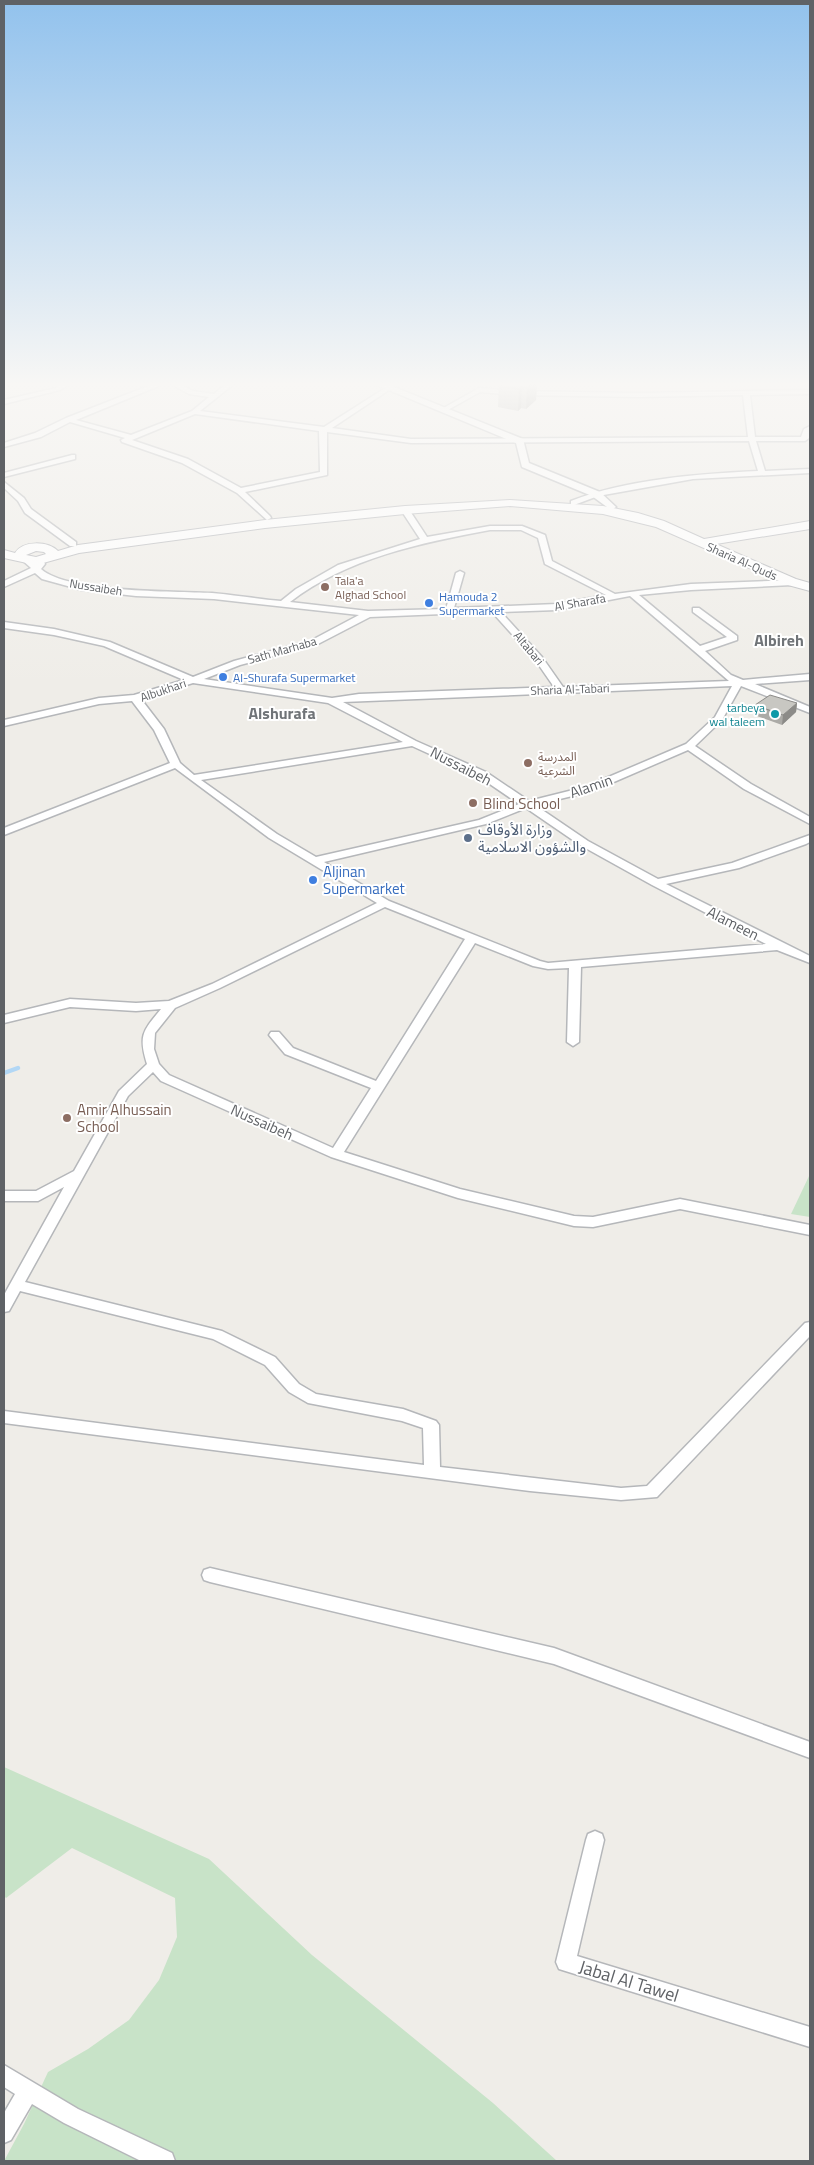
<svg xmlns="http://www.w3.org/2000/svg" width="814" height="2165" font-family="'Titillium Web','Noto Sans Arabic',sans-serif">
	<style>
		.medical { fill: #f9e9e7 }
		.green { fill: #c8e3c8 }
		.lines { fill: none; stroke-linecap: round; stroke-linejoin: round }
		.stream { stroke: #b2d7f5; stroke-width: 4.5 }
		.minor-casing { stroke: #b5b7ba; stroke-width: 3 }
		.tertiary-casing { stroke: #b5b7ba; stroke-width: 3 }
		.secondary-casing { stroke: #b4b6ba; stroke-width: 2 }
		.minor { fill: #fff; fill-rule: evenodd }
		.tertiary { fill: #fff; fill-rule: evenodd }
		.secondary { fill: #fff; fill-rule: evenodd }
		.wall { fill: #acaba7 }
		.shaded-wall { fill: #8c8b88 }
		.building { fill: #c8c7c2; stroke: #8c8b88 }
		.education-dot { fill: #8d6e63; stroke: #fff; stroke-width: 2 }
		.shop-dot { fill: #3f7fe0; stroke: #fff; stroke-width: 2 }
		.culture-dot { fill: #0f9aa8; stroke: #fff; stroke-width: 2 }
		.service-dot { fill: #5c6f8a; stroke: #fff; stroke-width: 2 }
		.labels { text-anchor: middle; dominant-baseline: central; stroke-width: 4; stroke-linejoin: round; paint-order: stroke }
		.far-street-label { font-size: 12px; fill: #5f6266; stroke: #fff }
		.far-education-label { font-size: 12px; fill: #785e54; stroke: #fff; text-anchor: start }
		.far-shop-label { font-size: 12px; fill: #366cbe; stroke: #fff; text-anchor: start }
		.far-culture-label { font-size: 12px; fill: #0d838f; stroke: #fff; text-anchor: end }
		.street-label { font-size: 15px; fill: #5f6266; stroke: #fff }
		.education-label { font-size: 15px; fill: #785e54; stroke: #fff; text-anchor: start }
		.service-label { font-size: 15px; fill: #4e5e75; stroke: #fff; text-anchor: start }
		.shop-label { font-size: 15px; fill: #366cbe; stroke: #fff; text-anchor: start }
		.far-district-label { font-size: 16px; font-weight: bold; fill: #707478; stroke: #fff }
		.near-street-label { font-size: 18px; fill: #5f6266; stroke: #fff }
	</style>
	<rect width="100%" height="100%" fill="#efede8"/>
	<path class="medical" d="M 595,383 L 810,383 L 810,390 L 591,392 Z"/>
	<g class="green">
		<path d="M 810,1174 L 810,1217 L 791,1214 Z"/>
		<path d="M 4,1767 L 209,1859 L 312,1955 L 493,2103 L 557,2161 L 4,2161 L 24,2124 L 48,2072 L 88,2049 L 129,2020 L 159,1980 L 177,1937 L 175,1898 L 72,1848 L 6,1898 L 4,1896 Z"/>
	</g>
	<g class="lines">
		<path class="stream" d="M 4,1073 L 18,1068"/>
		<g class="minor-casing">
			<g id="minor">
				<path d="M 64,383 L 72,383 L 60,390 L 4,404 L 4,400 L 56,388 Z"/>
				<path d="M 156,383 L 166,383 L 76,420 L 131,435 L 192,411 L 209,397 L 189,394 L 169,383 L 178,383 L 193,391 L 214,394 L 227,383 L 235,383 L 200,411 L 324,427 L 390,385 L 392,386 L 392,388 L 332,428 L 411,439 L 748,437 L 743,395 L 639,397 L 517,395 L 480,392 L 446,411 L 440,410 L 479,388 L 517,391 L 639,393 L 810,390 L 810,394 L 750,395 L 755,437 L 801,437 L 804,429 L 810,426 L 809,438 L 805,441 L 756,441 L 765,471 L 810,469 L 810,473 L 693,479 L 598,496 L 574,505 L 571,505 L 571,501 C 627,479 698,474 758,471 L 749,441 L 411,443 L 327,432 L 327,475 L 245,492 L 270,516 L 271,518 L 267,520 L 237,493 L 182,463 L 122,442 L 121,440 L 125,438 L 70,422 L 41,437 L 4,447 L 4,443 L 35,433 L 66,418 ZM 195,414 L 319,431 L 320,472 L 241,488 L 188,459 L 132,440 Z"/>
				<path d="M 72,455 L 75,455 L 75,459 L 4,477 L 4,473 Z"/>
				<path d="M 4,482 L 24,498 L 31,509 L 76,542 L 76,546 L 70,546 L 25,513 L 18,501 L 4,488 Z"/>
				<path d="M 402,508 L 408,508 L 427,537 L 490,526 L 522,526 L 545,535 L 552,561 L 615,594 L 691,584 L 795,580 L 796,582 L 792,585 L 691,590 L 639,595 L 700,646 L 727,637 L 693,612 L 693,608 L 699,608 L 737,636 L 737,640 L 705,651 L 731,675 L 743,680 L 810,674 L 810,680 L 755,684 L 810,707 L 810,713 L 741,686 L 722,720 L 695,746 L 751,784 L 810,817 L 810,824 L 744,789 L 688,750 L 593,791 L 535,805 L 588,841 L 658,879 L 732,863 L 810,835 L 810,842 L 806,844 L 739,868 L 666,884 L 810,956 L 810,963 L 777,950 L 581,967 L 579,1042 L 573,1046 L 567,1042 L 569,968 L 548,969 L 533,966 L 475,943 L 344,1152 L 460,1189 L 574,1216 L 593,1217 L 680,1199 L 810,1225 L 810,1235 L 680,1209 L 593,1227 L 574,1226 L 458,1198 L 331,1157 L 161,1081 L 153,1072 L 128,1096 L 25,1282 L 222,1331 L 275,1357 L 299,1384 L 316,1394 L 403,1409 L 436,1421 L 439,1425 L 440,1467 L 621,1488 L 647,1486 L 805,1323 L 810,1322 L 810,1336 L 657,1497 L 621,1500 L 530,1491 L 4,1423 L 4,1411 L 424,1465 L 423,1428 L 402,1421 L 308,1403 L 289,1392 L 265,1365 L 213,1339 L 20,1291 L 9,1311 L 4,1312 L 4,1295 L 64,1187 L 38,1201 L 4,1201 L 4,1191 L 36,1191 L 74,1171 L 119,1091 L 147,1064 C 138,1035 143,1031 161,1009 L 136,1011 L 70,1007 L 4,1023 L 4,1015 L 70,999 L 136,1003 L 169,1001 L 212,984 L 377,903 L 269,838 L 175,768 L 4,835 L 4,828 L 170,763 L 154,730 L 132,701 L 99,704 L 4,726 L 4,720 L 99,698 L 134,695 L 184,680 L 104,646 L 54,635 L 4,628 L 4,622 L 54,629 L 110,642 L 193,677 L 234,661 L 312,640 L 359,615 L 214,599 L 136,596 L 82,590 L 42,579 L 35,573 L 4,587 L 4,581 L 31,568 L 22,560 L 26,558 L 36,564 L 38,562 L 44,562 L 45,564 L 41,569 C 68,593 173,591 212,593 C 235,595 258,599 281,601 L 296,589 L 338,565 L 420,539 L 401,510 ZM 490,530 L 521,530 L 538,538 L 545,564 L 606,595 L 557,604 L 454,608 L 464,573 L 460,571 L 456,573 L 446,609 L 368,611 L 290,602 C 347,558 420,543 490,530 ZM 630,596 L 729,681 L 563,687 L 542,657 L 501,612 L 557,610 ZM 492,612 L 536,661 L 554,687 L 359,694 L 332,698 L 204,679 L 240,665 L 318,644 L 370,617 ZM 193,683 L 328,703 L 403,742 L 194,775 L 180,763 L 164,729 L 141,699 ZM 732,686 L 715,717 L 686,744 L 585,787 L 529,801 L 486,772 L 416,741 L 343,702 ZM 412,746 L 478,776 L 519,804 L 479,820 L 316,857 L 277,834 L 201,780 ZM 526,808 L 580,845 L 652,885 L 766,944 L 548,963 L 540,961 L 389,901 L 324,862 L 486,824 ZM 385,907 L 465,939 L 376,1081 L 293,1048 L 279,1032 L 271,1032 L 269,1035 L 285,1054 L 371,1088 L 333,1148 L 169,1075 L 159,1064 L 154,1049 L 155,1033 L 175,1008 L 220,988 Z"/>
				<path d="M 210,1568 L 554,1648 L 810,1742 L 810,1758 L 554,1664 L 210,1582 L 204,1580 L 202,1575 L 204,1570 Z"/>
				<path d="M 595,1831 L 602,1834 L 604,1840 L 577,1956 L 810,2027 L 810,2047 L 559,1969 L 556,1962 L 586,1840 L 588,1834 Z"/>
				<path d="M 4,2065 L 78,2109 L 172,2153 L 175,2161 L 141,2161 L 64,2123 L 32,2104 L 11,2140 L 4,2143 L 4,2113 L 15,2094 L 4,2087 Z"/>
			</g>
		</g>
		<g class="tertiary-casing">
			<path id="tertiary" d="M 372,383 L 384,383 L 523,439 L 529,463 L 600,492 L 616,507 L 611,510 L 592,496 L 522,467 L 516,443 Z"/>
		</g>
		<g class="secondary-casing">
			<path id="secondary" d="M 510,500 L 603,506 L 638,513 L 664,521 L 704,539 L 810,521 L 810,529 L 716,544 L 796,579 L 810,583 L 810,591 L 788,585 L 656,527 L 603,514 L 510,506 L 405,514 L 265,528 L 79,553 L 36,565 L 4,558 L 4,550 L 15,553 C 23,540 48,541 58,551 L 78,545 L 265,520 L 405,506 ZM 36,551 L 44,552 L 46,554 L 36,557 L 26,555 Z"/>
		</g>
		<use href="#minor" class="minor"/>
		<use href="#tertiary" class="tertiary"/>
		<use href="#secondary" class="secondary"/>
	</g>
	<g class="wall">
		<path d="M 537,383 L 536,400 L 526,409 L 521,408 L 518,411 L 498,407 L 499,385 Z"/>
		<path d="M 797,703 L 796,712 L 782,725 L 754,715 L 755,705 Z"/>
	</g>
	<g class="shaded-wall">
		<path d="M 531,383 L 537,383 L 536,400 L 526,409 L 527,387 Z"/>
		<path d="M 522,386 L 521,408 L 518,411 L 519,389 Z"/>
		<path d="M 797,703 L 796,712 L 782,725 L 783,715 Z"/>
	</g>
	<g class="building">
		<path d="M 501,383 L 531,383 L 527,387 L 522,386 L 519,389 L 499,385 Z"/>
		<path d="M 770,695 L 797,703 L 783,715 L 755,705 Z"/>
	</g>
	<linearGradient id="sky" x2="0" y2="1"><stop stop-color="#92c2ed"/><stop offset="0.56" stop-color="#f8f7f5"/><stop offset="1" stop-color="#f8f7f5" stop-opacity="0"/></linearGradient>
	<rect width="814" height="686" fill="url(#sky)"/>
	<g class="education-dot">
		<circle cx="325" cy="587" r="5"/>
		<circle cx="528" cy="763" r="5"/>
		<circle cx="473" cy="803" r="5"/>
		<circle cx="67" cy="1118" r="5"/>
	</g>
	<g class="shop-dot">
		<circle cx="429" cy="603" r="5"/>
		<circle cx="223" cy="677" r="5"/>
		<circle cx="313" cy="880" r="5"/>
	</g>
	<circle class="culture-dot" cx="775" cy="714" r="5"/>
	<circle class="service-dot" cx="468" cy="838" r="5"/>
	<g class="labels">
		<g class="far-street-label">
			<text transform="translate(742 561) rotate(24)">Sharia Al-Quds</text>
			<text transform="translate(96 587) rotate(9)">Nussaibeh</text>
			<text transform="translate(580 602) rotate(-10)">Al Sharafa</text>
			<text transform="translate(529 648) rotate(50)">Altabari</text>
			<text transform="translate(282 650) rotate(-16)">Sath Marhaba</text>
			<text transform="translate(570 689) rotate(-2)">Sharia Al-Tabari</text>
			<text transform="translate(163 690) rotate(-19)">Albukhari</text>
		</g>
		<g class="far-education-label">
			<text x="335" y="580">Tala'a<tspan x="335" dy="14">Alghad School</tspan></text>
			<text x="538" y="756">المدرسة<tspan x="538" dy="14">الشرعية</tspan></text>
		</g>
		<g class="far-shop-label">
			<text x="439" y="596">Hamouda 2<tspan x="439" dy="14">Supermarket</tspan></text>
			<text x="233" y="677">Al-Shurafa Supermarket</text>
		</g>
		<g class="far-culture-label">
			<text x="765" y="707">tarbeya<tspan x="765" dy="14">wal taleem</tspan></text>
		</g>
		<g class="street-label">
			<text transform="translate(461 766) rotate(27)">Nussaibeh</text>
			<text transform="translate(591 786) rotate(-19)">Alamin</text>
			<text transform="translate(733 923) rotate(27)">Alameen</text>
			<text transform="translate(262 1122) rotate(24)">Nussaibeh</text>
		</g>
		<g class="education-label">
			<text x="483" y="803">Blind School</text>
			<text x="77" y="1109">Amir Alhussain<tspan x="77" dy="17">School</tspan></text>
		</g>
		<g class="service-label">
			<text x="478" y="829">وزارة الأوقاف<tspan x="478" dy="17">والشؤون الاسلامية</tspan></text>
		</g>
		<g class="shop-label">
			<text x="323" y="871">Aljinan<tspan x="323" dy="17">Supermarket</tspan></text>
		</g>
		<g class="far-district-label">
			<text x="779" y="640">Albireh</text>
			<text x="282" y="713">Alshurafa</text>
		</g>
		<g class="near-street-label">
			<text transform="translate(629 1981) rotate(17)">Jabal Al Tawel</text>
		</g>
	</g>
	<rect width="814" height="2165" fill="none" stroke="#5f6266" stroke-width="10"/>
</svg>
